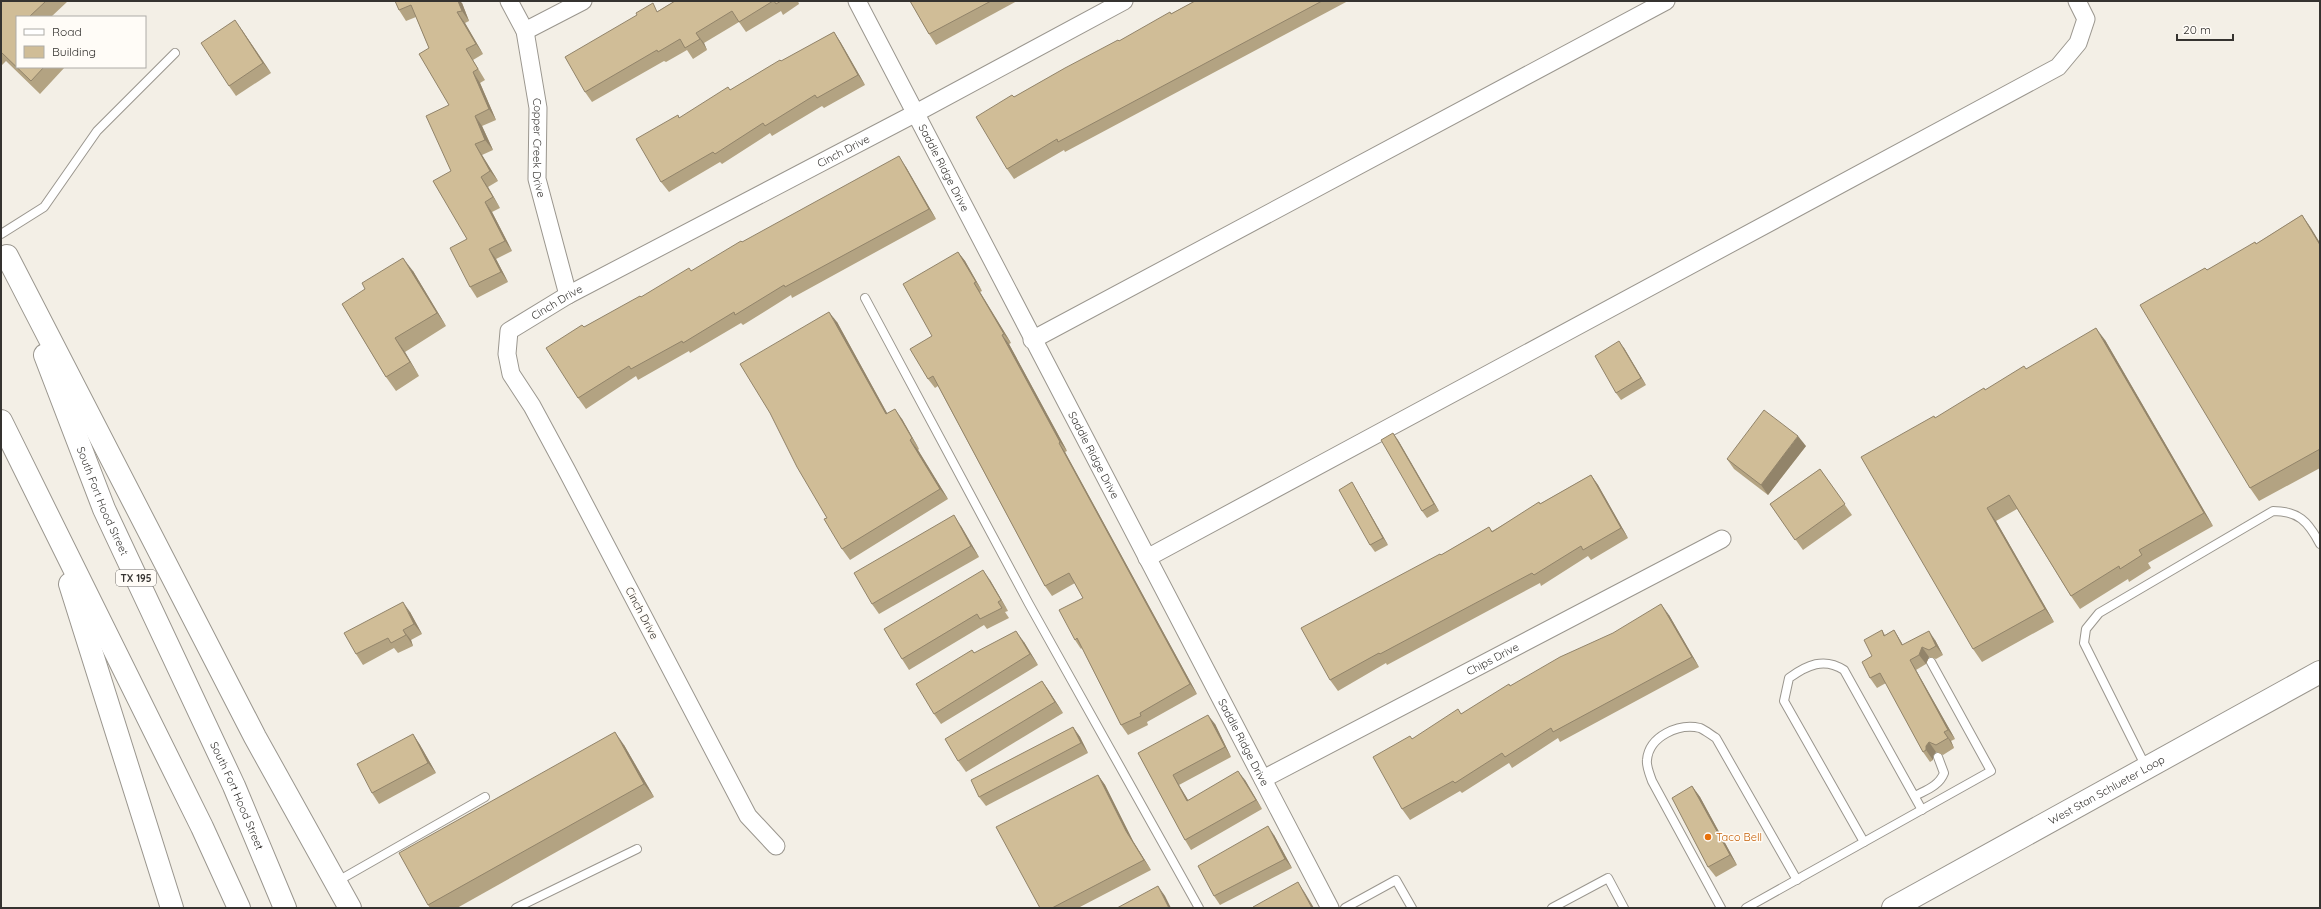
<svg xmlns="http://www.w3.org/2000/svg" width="2321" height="909" font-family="Quicksand,sans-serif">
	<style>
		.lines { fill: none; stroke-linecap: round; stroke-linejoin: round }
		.service-casing { stroke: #9a968e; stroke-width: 10 }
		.minor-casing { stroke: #9a968e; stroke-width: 19 }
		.secondary-casing { stroke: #9a968e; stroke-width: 24 }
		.trunk-casing { stroke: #9a968e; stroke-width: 24 }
		.service { stroke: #fff; stroke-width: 8 }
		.minor { stroke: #fff; stroke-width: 17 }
		.secondary { stroke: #fff; stroke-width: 22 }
		.trunk { stroke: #fff; stroke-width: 22 }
		.wall { fill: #b3a382 }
		.shaded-wall { fill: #92846a }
		.building { fill: #d0bd97; stroke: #92846a }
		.food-dot { fill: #e8710a; stroke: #fffcf7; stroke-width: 1.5 }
		.labels { text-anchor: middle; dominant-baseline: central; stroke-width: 3; stroke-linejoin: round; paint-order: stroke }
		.shield { fill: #fffcf7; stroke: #726f6c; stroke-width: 1 }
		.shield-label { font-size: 10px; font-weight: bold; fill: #353330 }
		.street-label { font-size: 11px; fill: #353330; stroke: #fffcf7 }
		.food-label { font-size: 11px; fill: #c56008; stroke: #fffcf7; text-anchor: start }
	</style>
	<rect width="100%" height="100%" fill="#f3efe6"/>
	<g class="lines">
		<g class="service-casing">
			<g id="service">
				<path d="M 1,234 L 44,207 L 97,131 L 175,53"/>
				<path d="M 865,298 L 1029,604 L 1199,908"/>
				<path d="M 2146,767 L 2084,643 L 2086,629 L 2099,613 L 2273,511 C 2298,511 2308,521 2320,544"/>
				<path d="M 1915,796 C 1926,790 1939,786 1944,773 L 1938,757"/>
				<path d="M 1864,842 L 1784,701 L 1789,678 C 1807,665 1824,657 1844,670 L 1922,810"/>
				<path d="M 336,882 L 485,797"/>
				<path d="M 516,908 L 637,849"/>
				<path d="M 1345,908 L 1396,880 L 1412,908"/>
				<path d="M 1552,908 L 1608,878 L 1624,908"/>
				<path d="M 1721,908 L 1652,781 C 1650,775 1646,766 1647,760 C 1649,736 1679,723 1700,728 C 1705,730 1711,735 1716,738 L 1797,880"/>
				<path d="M 1746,908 L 1991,771 L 1931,662"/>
			</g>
		</g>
		<g class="minor-casing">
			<g id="minor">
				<path id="s1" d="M 509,1 L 525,31 L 538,108 L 537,179 L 568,295"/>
				<path id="s2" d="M 857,1 L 1330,908"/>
				<path d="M 525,31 L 583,1"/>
				<path d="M 1032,340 L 1666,1"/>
				<path d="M 1147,558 L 2058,67 L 2078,43 L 2086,19 L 2077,1"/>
				<path id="s3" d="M 1263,779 L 1722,539"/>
				<path id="s4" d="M 776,846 L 748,816 L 566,469 L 532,406 L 511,374 L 507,354 L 509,331 L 568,295 L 916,113 L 1124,1"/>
			</g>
		</g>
		<g class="secondary-casing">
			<g id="secondary">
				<path id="s5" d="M 1893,908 L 2320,672"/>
			</g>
		</g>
		<g class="trunk-casing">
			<g id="trunk">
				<path d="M 7,256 L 255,737 L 350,908"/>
				<path id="s6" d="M 45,355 L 104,509 L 234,786 L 285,908"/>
				<path d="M 1,421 L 202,827 L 239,908"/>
				<path d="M 70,584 L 172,908"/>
			</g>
		</g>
		<use href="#service" class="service"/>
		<use href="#minor" class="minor"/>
		<use href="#secondary" class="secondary"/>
		<use href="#trunk" class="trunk"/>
	</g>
	<g class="wall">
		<path d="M 1,1 L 68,1 L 51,17 L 17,17 L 17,67 L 65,67 L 40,94 L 6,61 L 1,66 Z"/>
		<path d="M 395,1 L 462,3 L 469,21 L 465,23 L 483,54 L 473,60 L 485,80 L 480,83 L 496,120 L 482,126 L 493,150 L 482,155 L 498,181 L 488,187 L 500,208 L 492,212 L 512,251 L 496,259 L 508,282 L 477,298 L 470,287 L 467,239 L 451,171 L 449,105 L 429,48 L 416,17 L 406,21 L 399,10 Z"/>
		<path d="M 675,1 L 798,1 L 799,4 L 783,15 L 781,11 L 746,32 L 739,22 L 704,43 L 707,50 L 693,59 L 687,50 L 666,62 L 664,61 L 592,102 L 585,92 L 658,11 Z"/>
		<path d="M 910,1 L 1017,1 L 936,45 L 929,34 Z"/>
		<path d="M 1195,1 L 1348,1 L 1065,152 L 1064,150 L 1014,179 L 1007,169 L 1014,97 Z"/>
		<path d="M 242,30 L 271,73 L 236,96 L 229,86 Z"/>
		<path d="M 834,32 L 841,43 L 865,85 L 824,108 L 822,106 L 772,136 L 770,133 L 722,164 L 720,162 L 669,192 L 661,182 L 680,118 Z"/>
		<path d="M 906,167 L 936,219 L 792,298 L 791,295 L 743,325 L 741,323 L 690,353 L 689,351 L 638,380 L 636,376 L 586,409 L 578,398 L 584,327 L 692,271 L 742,242 Z"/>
		<path d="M 2302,215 L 2320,243 L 2320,468 L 2259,501 L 2250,488 L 2207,270 L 2256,244 Z"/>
		<path d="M 958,252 L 965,261 L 982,291 L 980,292 L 1011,343 L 1009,344 L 1067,451 L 1065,452 L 1197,694 L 1147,722 L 1148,725 L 1128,735 L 1121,725 L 1082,648 L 1081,649 L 1075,640 L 1083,598 L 1075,583 L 1052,596 L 1045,586 L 938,386 L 935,388 L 928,379 L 932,336 Z"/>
		<path d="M 413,271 L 446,326 L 405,352 L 419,376 L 396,391 L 386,377 L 342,304 Z"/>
		<path d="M 837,322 L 887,413 L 902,419 L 919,449 L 918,450 L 948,499 L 850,560 L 842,549 Z"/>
		<path d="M 2105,340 L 2213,526 L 2148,563 L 2151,568 L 2129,582 L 2128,579 L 2080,609 L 2071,596 L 2017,509 L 1996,521 L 2054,622 L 1982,662 L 1973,649 L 1936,418 L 2026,369 Z"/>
		<path d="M 1624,348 L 1646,385 L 1621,400 L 1616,393 Z"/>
		<path d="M 1398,440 L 1439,511 L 1427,518 L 1422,511 Z"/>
		<path d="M 1806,446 L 1768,495 L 1734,469 L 1727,459 Z"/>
		<path d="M 1820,469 L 1852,515 L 1803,550 L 1770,504 Z"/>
		<path d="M 1591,475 L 1598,485 L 1628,538 L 1591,560 L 1588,556 L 1541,586 L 1540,583 L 1387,665 L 1386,663 L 1338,691 L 1330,680 L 1441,555 L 1489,527 L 1492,531 Z"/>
		<path d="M 1356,489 L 1388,545 L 1375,552 L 1370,545 Z"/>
		<path d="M 961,526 L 979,557 L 879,614 L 872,604 Z"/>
		<path d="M 990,580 L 1008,611 L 1005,612 L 1009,618 L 987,629 L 984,625 L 909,670 L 902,659 Z"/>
		<path d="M 410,612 L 422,634 L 411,640 L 413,646 L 398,653 L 394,648 L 363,665 L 356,654 Z"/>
		<path d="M 1669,615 L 1699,667 L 1560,742 L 1558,738 L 1512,768 L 1509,763 L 1462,793 L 1460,791 L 1410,820 L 1402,809 L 1412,739 L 1461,714 L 1510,686 Z"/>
		<path d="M 1882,630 L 1885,635 L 1894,630 L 1903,645 L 1935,640 L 1943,655 L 1936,659 L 1929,657 L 1926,664 L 1916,670 L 1955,739 L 1951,741 L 1954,748 L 1943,755 L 1936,752 L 1933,756 L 1933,760 L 1930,762 L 1923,752 L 1886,683 L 1877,688 L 1870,678 L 1872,656 Z"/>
		<path d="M 1024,642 L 1038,665 L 941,724 L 934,714 L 972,650 L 974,653 Z"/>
		<path d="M 1042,681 L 1049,691 L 1063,713 L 966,772 L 958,761 Z"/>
		<path d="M 1215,724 L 1231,757 L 1179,785 L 1188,800 L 1245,780 L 1262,809 L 1191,850 L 1185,840 L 1138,753 Z"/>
		<path d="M 1073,727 L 1080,737 L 1088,753 L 986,806 L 979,797 Z"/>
		<path d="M 413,734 L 420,745 L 436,773 L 379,804 L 372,793 Z"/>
		<path d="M 624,745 L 654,797 L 457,908 L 430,908 L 428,905 Z"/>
		<path d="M 1098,775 L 1105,785 L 1133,841 L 1151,870 L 1078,908 L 1040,908 Z"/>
		<path d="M 1692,786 L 1700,797 L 1737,865 L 1716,877 L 1708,867 Z"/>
		<path d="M 1274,835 L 1292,868 L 1220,905 L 1214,896 Z"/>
	</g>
	<g class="shaded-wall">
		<path d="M 458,1 L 460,1 L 462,3 L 469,21 L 462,11 Z"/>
		<path d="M 457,12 L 465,23 L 483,54 L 476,44 Z"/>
		<path d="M 235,20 L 242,30 L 271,73 L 263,63 Z"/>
		<path d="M 834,32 L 841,43 L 865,85 L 858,75 Z"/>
		<path d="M 696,33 L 704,43 L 707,50 L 700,39 Z"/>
		<path d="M 473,72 L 480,83 L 496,120 L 489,109 Z"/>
		<path d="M 475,116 L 482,126 L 493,150 L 485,140 Z"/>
		<path d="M 475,144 L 482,155 L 498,181 L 490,171 Z"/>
		<path d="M 899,156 L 906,167 L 936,219 L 929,209 Z"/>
		<path d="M 481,177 L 488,187 L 500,208 L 493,197 Z"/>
		<path d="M 485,202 L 492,212 L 512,251 L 505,241 Z"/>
		<path d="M 2302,215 L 2311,228 L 2320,243 L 2320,245 Z"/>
		<path d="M 489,249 L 496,259 L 508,282 L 501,272 Z"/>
		<path d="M 958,252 L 965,261 L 982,291 L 976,282 Z"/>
		<path d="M 403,258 L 413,271 L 446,326 L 437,313 Z"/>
		<path d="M 974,283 L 980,292 L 1011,343 L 1004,334 Z"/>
		<path d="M 829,312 L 837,322 L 893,424 L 886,414 Z"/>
		<path d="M 2096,328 L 2105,340 L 2213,526 L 2204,513 Z"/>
		<path d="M 1002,335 L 1009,344 L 1067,451 L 1060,442 Z"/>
		<path d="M 395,338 L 405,352 L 419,376 L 410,362 Z"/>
		<path d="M 1619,341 L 1624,348 L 1646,385 L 1641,378 Z"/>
		<path d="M 895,409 L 902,419 L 919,449 L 912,438 Z"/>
		<path d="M 1393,433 L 1398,440 L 1439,511 L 1434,504 Z"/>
		<path d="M 1798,436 L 1806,446 L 1768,495 L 1761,485 Z"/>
		<path d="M 910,440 L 918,450 L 948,499 L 940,489 Z"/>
		<path d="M 1059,443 L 1065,452 L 1197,694 L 1190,684 Z"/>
		<path d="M 1591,475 L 1598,485 L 1628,538 L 1621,528 Z"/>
		<path d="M 1352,482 L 1388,545 L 1383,538 Z"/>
		<path d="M 1987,508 L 1996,521 L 2054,622 L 2045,609 Z"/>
		<path d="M 954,515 L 961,526 L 979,557 L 971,546 Z"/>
		<path d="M 983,570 L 990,580 L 1008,611 L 1001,600 Z"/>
		<path d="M 403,602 L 410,612 L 422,634 L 414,624 Z"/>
		<path d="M 1661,604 L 1669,615 L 1699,667 L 1692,657 Z"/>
		<path d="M 403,630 L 411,640 L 413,646 L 406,635 Z"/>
		<path d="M 1894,630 L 1900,640 L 1908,655 L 1902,645 Z"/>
		<path d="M 1016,631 L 1024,642 L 1038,665 L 1030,654 Z"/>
		<path d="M 1929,631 L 1935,640 L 1943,655 L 1936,646 Z"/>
		<path d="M 1922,647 L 1929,657 L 1926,664 L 1919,655 Z"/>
		<path d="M 1910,660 L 1916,670 L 1955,739 L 1948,730 Z"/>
		<path d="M 1042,681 L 1049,691 L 1063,713 L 1055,702 Z"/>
		<path d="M 1208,715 L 1215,724 L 1231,757 L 1225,747 Z"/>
		<path d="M 1073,727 L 1080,737 L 1088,753 L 1081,743 Z"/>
		<path d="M 615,732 L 624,745 L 654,797 L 644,784 Z"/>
		<path d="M 1944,732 L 1951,741 L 1954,748 L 1948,738 Z"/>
		<path d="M 413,734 L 420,745 L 436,773 L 428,763 Z"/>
		<path d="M 1929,742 L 1936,752 L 1933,756 L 1933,760 L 1926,750 L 1926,746 Z"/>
		<path d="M 1238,771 L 1245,780 L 1262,809 L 1256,800 Z"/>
		<path d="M 1098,775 L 1105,785 L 1133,841 L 1151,870 L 1144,860 L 1126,831 Z"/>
		<path d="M 1173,775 L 1194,810 L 1187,801 Z"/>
		<path d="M 1692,786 L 1700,797 L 1737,865 L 1730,855 Z"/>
		<path d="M 1268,826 L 1274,835 L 1292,868 L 1285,859 Z"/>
		<path d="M 1298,882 L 1305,893 L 1314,908 L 1312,908 Z"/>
		<path d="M 1158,886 L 1165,896 L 1171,908 L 1169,908 Z"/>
	</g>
	<g class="building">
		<path d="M 1,1 L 46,1 L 29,17 L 17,17 L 17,67 L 44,67 L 31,81 L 1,52 Z"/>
		<path d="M 395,1 L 458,1 L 462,11 L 457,12 L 476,44 L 466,49 L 478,69 L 473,72 L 489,109 L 475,116 L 485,140 L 475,144 L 490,171 L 481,177 L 493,197 L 485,202 L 505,241 L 489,249 L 501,272 L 470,287 L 450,248 L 467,239 L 433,181 L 451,171 L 426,116 L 449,105 L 419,54 L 429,48 L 411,5 L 399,10 Z"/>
		<path d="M 675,1 L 773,1 L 739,22 L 732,11 L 696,33 L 700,39 L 685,48 L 680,39 L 658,52 L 657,50 L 585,92 L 565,57 L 637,15 L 636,13 L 653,3 L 657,12 Z"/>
		<path d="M 774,1 L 781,1 L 776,4 Z"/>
		<path d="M 910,1 L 991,1 L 929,34 Z"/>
		<path d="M 1195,1 L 1322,1 L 1058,142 L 1057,139 L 1007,169 L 976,117 L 1012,95 L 1014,97 L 1065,68 L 1118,40 L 1119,41 L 1170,12 L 1171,14 Z"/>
		<path d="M 235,20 L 263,63 L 229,86 L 201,43 Z"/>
		<path d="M 834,32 L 858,75 L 817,98 L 815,95 L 765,126 L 763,123 L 715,154 L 713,152 L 661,182 L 636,139 L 678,115 L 679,118 L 728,87 L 730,90 L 780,60 L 781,61 Z"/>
		<path d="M 899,156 L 929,209 L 785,287 L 784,285 L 735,315 L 734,312 L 683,343 L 682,341 L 631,369 L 629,366 L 578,398 L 546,348 L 582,325 L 584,327 L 640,296 L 641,297 L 689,268 L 691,271 L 741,241 L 742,242 Z"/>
		<path d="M 2302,215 L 2320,245 L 2320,449 L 2250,488 L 2140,305 L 2205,268 L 2207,270 L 2255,242 L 2256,244 Z"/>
		<path d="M 958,252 L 976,282 L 974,283 L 1004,334 L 1002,335 L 1060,442 L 1059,443 L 1190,684 L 1140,713 L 1141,716 L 1121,725 L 1077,638 L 1075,640 L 1059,610 L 1083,598 L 1069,573 L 1045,586 L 933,376 L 928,379 L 910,349 L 932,336 L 903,284 Z"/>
		<path d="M 403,258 L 437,313 L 395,338 L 410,362 L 386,377 L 342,304 L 365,289 L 362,283 Z"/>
		<path d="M 829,312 L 886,414 L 895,409 L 912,438 L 910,440 L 940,489 L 842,549 L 824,519 L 827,518 L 797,467 L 770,413 L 740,364 Z"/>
		<path d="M 2096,328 L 2204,513 L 2139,550 L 2142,555 L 2120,569 L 2119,566 L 2071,596 L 2009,495 L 1987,508 L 2045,609 L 1973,649 L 1861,457 L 1934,416 L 1935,418 L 1984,388 L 1985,390 L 2024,366 L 2026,369 Z"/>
		<path d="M 1619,341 L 1641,378 L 1616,393 L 1595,356 Z"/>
		<path d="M 1764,410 L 1798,436 L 1761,485 L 1727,459 Z"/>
		<path d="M 1393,433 L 1434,504 L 1422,511 L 1381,440 Z"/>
		<path d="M 1820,469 L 1845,504 L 1795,540 L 1770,504 Z"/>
		<path d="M 1591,475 L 1621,528 L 1583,550 L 1581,546 L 1534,575 L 1532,573 L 1380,654 L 1379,653 L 1330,680 L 1301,628 L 1440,554 L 1441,555 L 1489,527 L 1492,532 L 1539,502 L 1540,504 Z"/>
		<path d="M 1352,482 L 1383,538 L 1370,545 L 1339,490 Z"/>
		<path d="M 954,515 L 971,546 L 872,604 L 854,573 Z"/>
		<path d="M 983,570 L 1001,600 L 998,602 L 1002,608 L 980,619 L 977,614 L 902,659 L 884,629 Z"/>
		<path d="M 403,602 L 414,624 L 403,630 L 406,635 L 391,643 L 388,638 L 356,654 L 344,633 Z"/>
		<path d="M 1661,604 L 1692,657 L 1553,732 L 1551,728 L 1505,757 L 1502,753 L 1455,783 L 1453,781 L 1402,809 L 1373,757 L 1410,736 L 1412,739 L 1458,709 L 1461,714 L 1509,684 L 1510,686 L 1560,657 L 1613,633 Z"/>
		<path d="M 1882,630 L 1884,636 L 1894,630 L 1902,645 L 1929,631 L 1936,646 L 1929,650 L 1922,647 L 1919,655 L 1910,660 L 1948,730 L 1944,732 L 1948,738 L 1936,745 L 1929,742 L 1926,746 L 1926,750 L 1923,752 L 1880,673 L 1870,678 L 1862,662 L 1872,656 L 1864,640 Z"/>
		<path d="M 1016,631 L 1030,654 L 934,714 L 916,684 L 972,650 L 974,653 Z"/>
		<path d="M 1042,681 L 1055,702 L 958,761 L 945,739 Z"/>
		<path d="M 1208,715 L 1225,747 L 1173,775 L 1187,801 L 1238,771 L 1256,800 L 1185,840 L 1138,753 Z"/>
		<path d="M 1073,727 L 1081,743 L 979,797 L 971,780 Z"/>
		<path d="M 615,732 L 644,784 L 428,905 L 399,853 Z"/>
		<path d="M 413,734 L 428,763 L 372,793 L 357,764 Z"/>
		<path d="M 1098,775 L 1126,831 L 1144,860 L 1052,908 L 1040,908 L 996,827 Z"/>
		<path d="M 1692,786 L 1730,855 L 1708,867 L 1672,798 Z"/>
		<path d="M 1268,826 L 1285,859 L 1214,896 L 1198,866 Z"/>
		<path d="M 1298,882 L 1312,908 L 1254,908 L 1253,907 Z"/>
		<path d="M 1158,886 L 1169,908 L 1117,908 Z"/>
	</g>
	<circle class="food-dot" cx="1708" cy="837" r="4"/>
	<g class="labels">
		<rect class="shield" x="116" y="570" width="40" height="16" rx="3"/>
		<g class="shield-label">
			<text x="136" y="578">TX 195</text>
		</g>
		<g class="street-label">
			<text stroke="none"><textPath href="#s1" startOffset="152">Copper Creek Drive</textPath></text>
			<text stroke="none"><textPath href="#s4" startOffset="966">Cinch Drive</textPath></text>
			<text stroke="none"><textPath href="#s2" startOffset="188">Saddle Ridge Drive</textPath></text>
			<text stroke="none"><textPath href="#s4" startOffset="642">Cinch Drive</textPath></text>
			<text stroke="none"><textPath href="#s2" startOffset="512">Saddle Ridge Drive</textPath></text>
			<text stroke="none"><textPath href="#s6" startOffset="157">South Fort Hood Street</textPath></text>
			<text transform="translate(642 613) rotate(62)">Cinch Drive</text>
			<text stroke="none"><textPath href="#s3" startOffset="259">Chips Drive</textPath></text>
			<text stroke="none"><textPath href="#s2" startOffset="836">Saddle Ridge Drive</textPath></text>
			<text stroke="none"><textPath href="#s5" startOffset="244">West Stan Schlueter Loop</textPath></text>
			<text stroke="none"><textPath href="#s6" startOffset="481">South Fort Hood Street</textPath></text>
		</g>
		<g class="food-label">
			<text x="1716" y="837">Taco Bell</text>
		</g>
	</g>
	<rect width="2321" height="909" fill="none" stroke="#353330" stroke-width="4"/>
	<rect x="16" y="16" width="130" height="52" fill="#fffcf7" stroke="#aeaca7"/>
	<rect x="24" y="29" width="20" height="6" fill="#ffffff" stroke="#aeaca7"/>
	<text x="52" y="36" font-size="12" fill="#353330">Road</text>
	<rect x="24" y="46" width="20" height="12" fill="#d0bd97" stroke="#aeaca7"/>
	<text x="52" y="56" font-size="12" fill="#353330">Building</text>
	<path d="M2177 34v6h56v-6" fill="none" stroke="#353330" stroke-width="2"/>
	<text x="2183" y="34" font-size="12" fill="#353330" stroke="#fffcf7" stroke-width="3" paint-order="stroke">20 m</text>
</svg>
